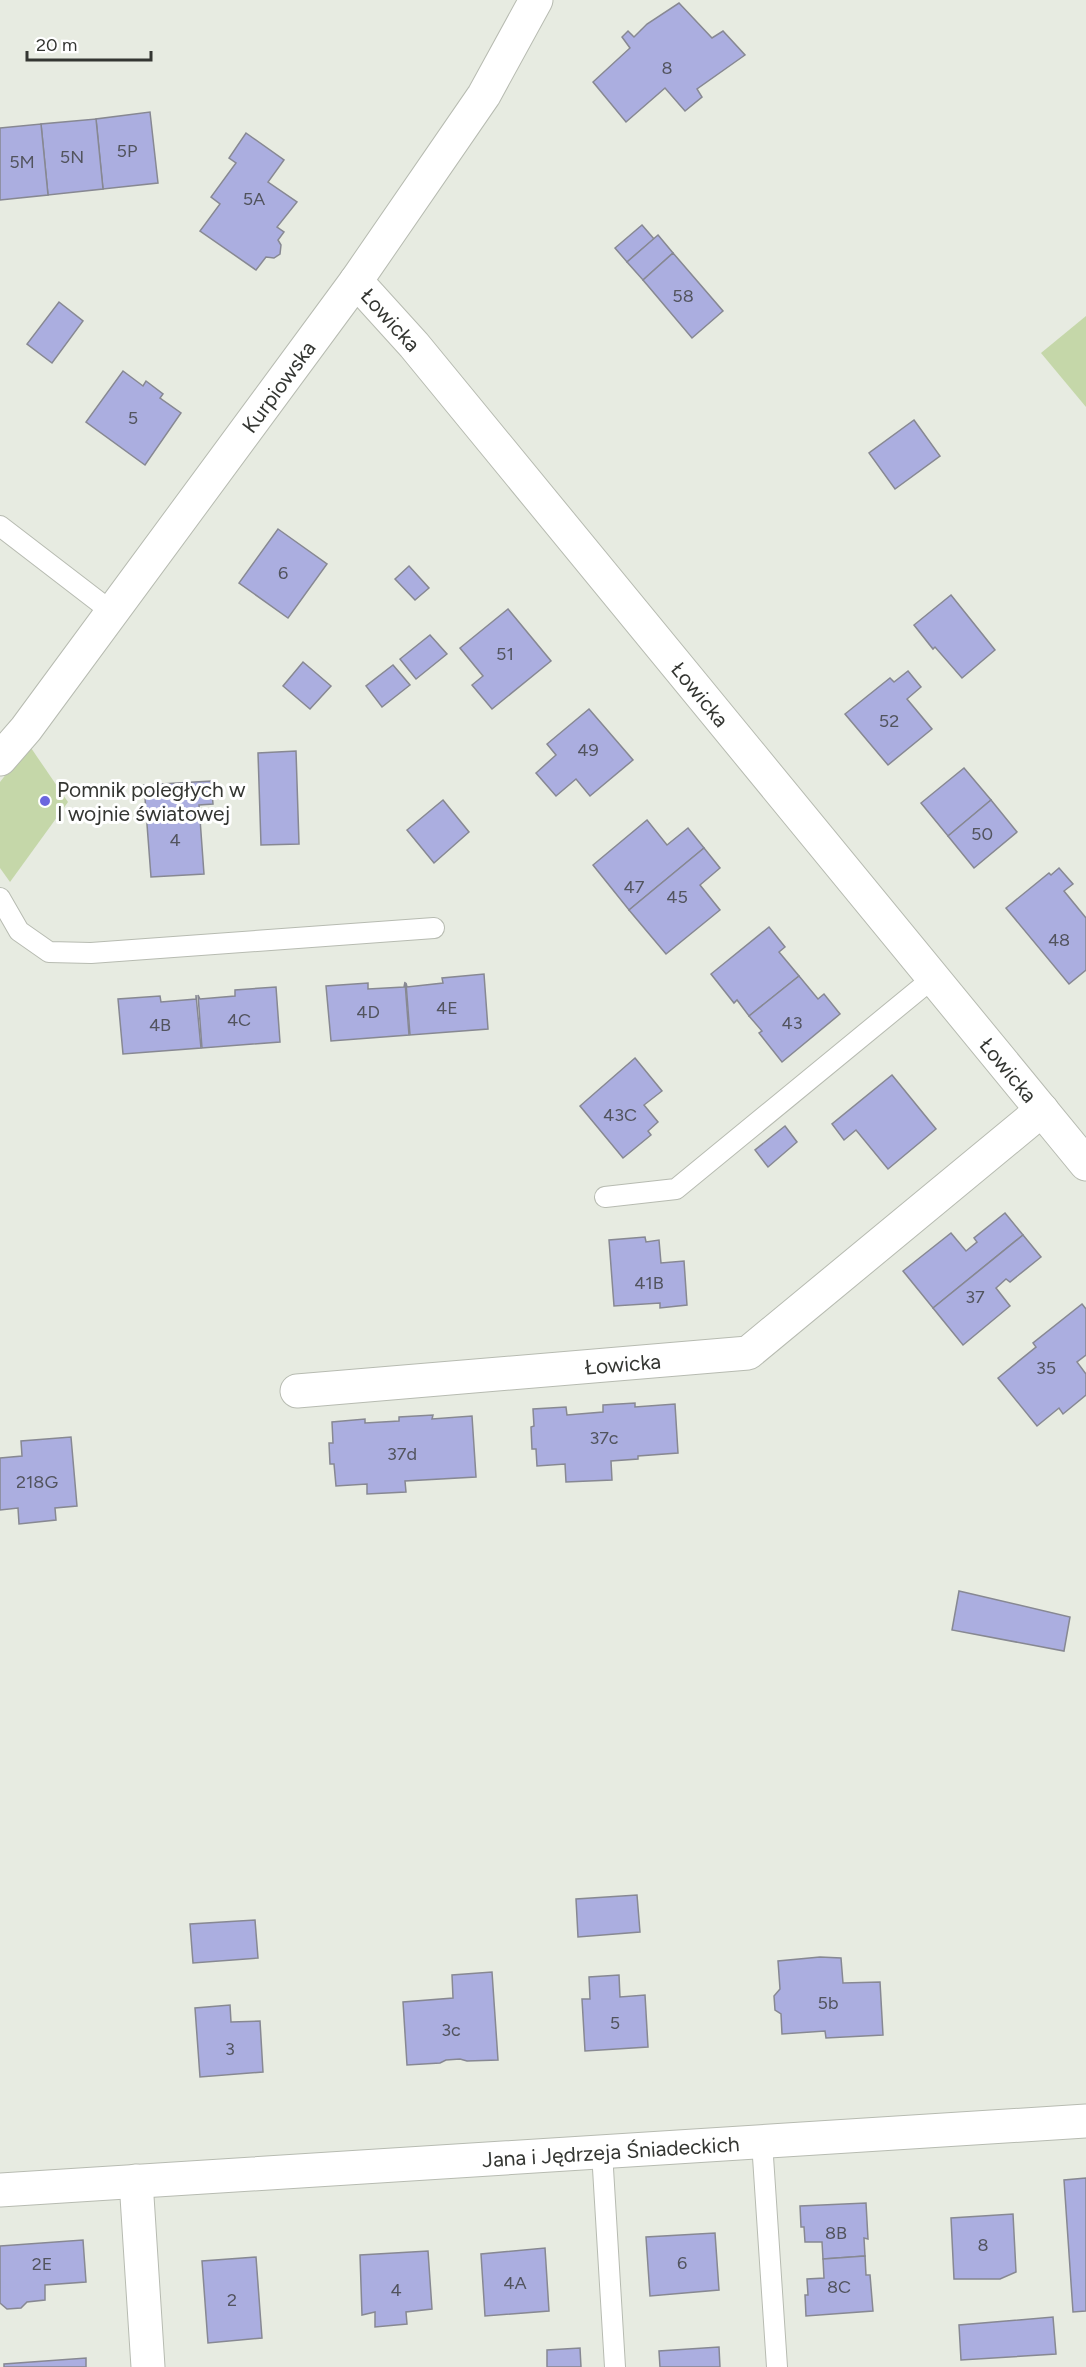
<svg xmlns="http://www.w3.org/2000/svg" width="1086" height="2367" font-family="Figtree,sans-serif">
	<style>
		.green { fill: #c5d7a9 }
		.building { fill: #abaee0; stroke: #878892; stroke-width: 1.5 }
		.lines { fill: none; stroke-linecap: round; stroke-linejoin: round }
		.service-casing { stroke: #b7bbb1; stroke-width: 22 }
		.minor-casing { stroke: #b7bbb1; stroke-width: 35 }
		.service { stroke: #fff; stroke-width: 20 }
		.minor { stroke: #fff; stroke-width: 33 }
		.poi-dot { fill: #6b65de; stroke: #fff; stroke-width: 2 }
		.labels { text-anchor: middle; dominant-baseline: central; stroke-width: 6; stroke-linejoin: round; paint-order: stroke }
		.number-label { font-size: 18px; fill: #52545e }
		.street-label { font-size: 21px; fill: #343632; stroke: #fff }
		.poi-label { font-size: 21px; fill: #343632; stroke: #fff; text-anchor: start }
	</style>
	<rect width="100%" height="100%" fill="#e7ebe1"/>
	<g class="green">
		<path d="M 1086,316 L 1086,407 L 1041,353 Z"/>
		<path d="M 29,745 L 68,802 L 10,882 L 0,868 L 0,782 Z"/>
	</g>
	<g class="building">
		<path d="M 679,3 L 712,38 L 723,31 L 745,55 L 697,89 L 702,97 L 685,111 L 665,88 L 626,122 L 593,82 L 630,48 L 622,37 L 628,31 L 634,37 L 647,24 Z"/>
		<path d="M 150,112 L 158,183 L 103,189 L 96,119 Z"/>
		<path d="M 96,119 L 103,189 L 48,195 L 41,124 Z"/>
		<path d="M 41,124 L 48,195 L 0,200 L 0,128 Z"/>
		<path d="M 246,133 L 284,160 L 268,182 L 297,202 L 277,227 L 284,232 L 278,240 L 281,245 L 280,254 L 274,258 L 266,257 L 256,270 L 200,231 L 220,204 L 211,197 L 236,163 L 229,158 Z"/>
		<path d="M 642,225 L 654,239 L 627,262 L 615,248 Z"/>
		<path d="M 658,235 L 673,253 L 643,280 L 627,262 Z"/>
		<path d="M 673,253 L 723,311 L 692,338 L 643,280 Z"/>
		<path d="M 59,302 L 83,321 L 52,363 L 27,344 Z"/>
		<path d="M 123,371 L 143,386 L 146,381 L 163,394 L 160,398 L 181,413 L 145,465 L 86,422 Z"/>
		<path d="M 914,420 L 940,456 L 895,489 L 869,453 Z"/>
		<path d="M 278,529 L 327,564 L 288,618 L 239,583 Z"/>
		<path d="M 409,566 L 429,588 L 415,600 L 395,579 Z"/>
		<path d="M 951,595 L 995,650 L 962,678 L 935,647 L 933,649 L 914,625 Z"/>
		<path d="M 508,609 L 551,661 L 492,709 L 472,685 L 483,676 L 460,648 Z"/>
		<path d="M 430,635 L 447,654 L 416,679 L 400,659 Z"/>
		<path d="M 303,662 L 331,686 L 310,709 L 283,686 Z"/>
		<path d="M 393,665 L 410,685 L 382,707 L 366,686 Z"/>
		<path d="M 908,671 L 921,687 L 907,699 L 932,729 L 888,765 L 845,714 L 890,678 L 894,682 Z"/>
		<path d="M 589,709 L 633,760 L 590,796 L 576,779 L 556,796 L 536,773 L 556,755 L 547,744 Z"/>
		<path d="M 296,751 L 299,844 L 261,845 L 258,753 Z"/>
		<path d="M 964,768 L 991,800 L 948,836 L 921,803 Z"/>
		<path d="M 211,781 L 213,804 L 199,805 L 204,874 L 151,877 L 144,785 Z"/>
		<path d="M 443,800 L 469,832 L 434,863 L 407,830 Z"/>
		<path d="M 991,800 L 1017,832 L 974,868 L 948,836 Z"/>
		<path d="M 647,820 L 667,845 L 688,828 L 704,848 L 629,910 L 593,865 Z"/>
		<path d="M 704,848 L 720,868 L 700,885 L 720,910 L 666,954 L 629,910 Z"/>
		<path d="M 1059,868 L 1073,884 L 1064,891 L 1086,918 L 1086,970 L 1069,984 L 1006,908 L 1049,873 L 1051,875 Z"/>
		<path d="M 769,927 L 785,947 L 779,952 L 799,976 L 749,1016 L 737,1000 L 734,1003 L 711,974 Z"/>
		<path d="M 484,974 L 488,1029 L 410,1035 L 406,983 L 407,987 L 443,983 L 442,978 Z"/>
		<path d="M 799,976 L 818,999 L 824,994 L 840,1014 L 782,1062 L 759,1033 L 762,1031 L 749,1016 Z"/>
		<path d="M 405,982 L 409,1035 L 331,1041 L 326,986 L 368,983 L 368,989 L 404,987 Z"/>
		<path d="M 276,987 L 280,1042 L 202,1048 L 198,995 L 200,999 L 235,996 L 235,990 Z"/>
		<path d="M 196,995 L 201,1048 L 123,1054 L 118,999 L 160,996 L 161,1002 L 196,999 Z"/>
		<path d="M 635,1058 L 662,1091 L 644,1105 L 658,1122 L 648,1131 L 651,1135 L 623,1158 L 580,1106 Z"/>
		<path d="M 892,1075 L 936,1129 L 888,1169 L 856,1130 L 844,1140 L 832,1124 Z"/>
		<path d="M 785,1126 L 797,1142 L 768,1167 L 755,1150 Z"/>
		<path d="M 1005,1213 L 1023,1235 L 933,1308 L 903,1271 L 951,1233 L 966,1251 L 977,1242 L 974,1238 Z"/>
		<path d="M 1023,1235 L 1041,1257 L 1010,1282 L 1006,1279 L 996,1288 L 1010,1306 L 963,1345 L 933,1308 Z"/>
		<path d="M 645,1237 L 646,1242 L 659,1240 L 661,1263 L 684,1261 L 687,1305 L 660,1308 L 660,1303 L 614,1306 L 609,1240 Z"/>
		<path d="M 1082,1304 L 1086,1309 L 1086,1355 L 1077,1362 L 1086,1374 L 1086,1395 L 1063,1414 L 1059,1408 L 1037,1426 L 998,1378 L 1036,1347 L 1033,1343 Z"/>
		<path d="M 635,1403 L 635,1407 L 675,1404 L 678,1453 L 638,1456 L 638,1459 L 611,1461 L 612,1480 L 566,1482 L 565,1464 L 537,1466 L 536,1449 L 532,1449 L 531,1427 L 534,1426 L 533,1409 L 566,1407 L 567,1415 L 603,1412 L 603,1405 Z"/>
		<path d="M 433,1415 L 432,1419 L 472,1416 L 476,1477 L 405,1481 L 406,1492 L 367,1494 L 367,1484 L 336,1486 L 334,1464 L 330,1464 L 329,1443 L 333,1443 L 332,1422 L 365,1419 L 365,1423 L 399,1421 L 399,1417 Z"/>
		<path d="M 71,1437 L 77,1506 L 55,1508 L 56,1520 L 19,1524 L 18,1508 L 0,1510 L 0,1458 L 22,1456 L 21,1441 Z"/>
		<path d="M 959,1591 L 1070,1617 L 1064,1651 L 952,1630 Z"/>
		<path d="M 637,1895 L 640,1932 L 578,1937 L 576,1899 Z"/>
		<path d="M 255,1920 L 258,1958 L 193,1963 L 190,1924 Z"/>
		<path d="M 820,1957 L 841,1958 L 843,1983 L 880,1982 L 883,2035 L 826,2038 L 825,2031 L 782,2034 L 781,2014 L 775,2010 L 774,1996 L 780,1989 L 778,1961 Z"/>
		<path d="M 492,1972 L 498,2060 L 467,2061 L 460,2059 L 446,2060 L 440,2063 L 407,2065 L 403,2002 L 453,1998 L 452,1975 Z"/>
		<path d="M 619,1975 L 620,1997 L 645,1995 L 648,2047 L 585,2051 L 582,1999 L 590,1999 L 589,1977 Z"/>
		<path d="M 230,2005 L 231,2022 L 260,2021 L 263,2072 L 200,2077 L 195,2008 Z"/>
		<path d="M 1086,2178 L 1086,2311 L 1073,2312 L 1064,2180 Z"/>
		<path d="M 866,2203 L 868,2239 L 864,2238 L 865,2256 L 823,2259 L 822,2242 L 805,2242 L 804,2227 L 801,2227 L 800,2206 Z"/>
		<path d="M 1013,2214 L 1016,2272 L 1000,2279 L 954,2279 L 951,2218 Z"/>
		<path d="M 715,2233 L 719,2290 L 650,2296 L 646,2237 Z"/>
		<path d="M 83,2240 L 86,2282 L 45,2285 L 45,2300 L 27,2302 L 21,2308 L 7,2309 L 0,2303 L 0,2246 Z"/>
		<path d="M 545,2248 L 549,2311 L 485,2316 L 481,2254 Z"/>
		<path d="M 428,2251 L 432,2309 L 406,2312 L 407,2324 L 375,2327 L 375,2312 L 362,2315 L 360,2255 Z"/>
		<path d="M 865,2256 L 866,2275 L 870,2275 L 873,2311 L 806,2316 L 805,2295 L 808,2295 L 807,2279 L 824,2278 L 823,2259 Z"/>
		<path d="M 256,2257 L 262,2338 L 208,2343 L 202,2261 Z"/>
		<path d="M 1053,2317 L 1056,2354 L 961,2360 L 959,2325 Z"/>
		<path d="M 719,2347 L 720,2367 L 660,2367 L 659,2351 Z"/>
		<path d="M 580,2348 L 581,2367 L 547,2367 L 547,2350 Z"/>
		<path d="M 86,2358 L 86,2367 L 4,2367 L 4,2364 Z"/>
	</g>
	<g class="lines">
		<g class="service-casing">
			<g id="service">
				<path d="M 0,526 L 112,612"/>
				<path d="M 0,898 L 19,931 L 49,952 L 91,953 L 434,928"/>
				<path d="M 605,1197 L 676,1189 L 933,978"/>
				<path d="M 762,2142 L 777,2367"/>
				<path d="M 602,2152 L 615,2367"/>
			</g>
		</g>
		<g class="minor-casing">
			<g id="minor">
				<path id="s1" d="M 356,281 L 414,345 L 1086,1164"/>
				<path id="s2" d="M 0,759 L 26,729 L 356,281 L 484,95 L 536,0"/>
				<path id="s3" d="M 297,1391 L 748,1353 L 1042,1110"/>
				<path d="M 136,2181 L 148,2367"/>
				<path id="s4" d="M 0,2190 L 1086,2121"/>
			</g>
		</g>
		<use href="#service" class="service"/>
		<use href="#minor" class="minor"/>
	</g>
	<circle class="poi-dot" cx="45" cy="801" r="6"/>
	<g class="labels">
		<g class="number-label">
			<text x="667" y="68">8</text>
			<text x="127" y="151">5P</text>
			<text x="72" y="157">5N</text>
			<text x="22" y="162">5M</text>
			<text x="254" y="199">5A</text>
			<text x="683" y="296">58</text>
			<text x="133" y="418">5</text>
			<text x="283" y="573">6</text>
			<text x="505" y="654">51</text>
			<text x="889" y="721">52</text>
			<text x="588" y="750">49</text>
			<text x="982" y="834">50</text>
			<text x="175" y="840">4</text>
			<text x="634" y="887">47</text>
			<text x="677" y="897">45</text>
			<text x="1059" y="940">48</text>
			<text x="447" y="1008">4E</text>
			<text x="368" y="1012">4D</text>
			<text x="239" y="1020">4C</text>
			<text x="792" y="1023">43</text>
			<text x="160" y="1025">4B</text>
			<text x="620" y="1115">43C</text>
			<text x="649" y="1283">41B</text>
			<text x="975" y="1297">37</text>
			<text x="1046" y="1368">35</text>
			<text x="604" y="1438">37c</text>
			<text x="402" y="1454">37d</text>
			<text x="37" y="1482">218G</text>
			<text x="828" y="2003">5b</text>
			<text x="615" y="2023">5</text>
			<text x="451" y="2030">3c</text>
			<text x="230" y="2049">3</text>
			<text x="836" y="2233">8B</text>
			<text x="983" y="2245">8</text>
			<text x="682" y="2263">6</text>
			<text x="42" y="2264">2E</text>
			<text x="515" y="2283">4A</text>
			<text x="839" y="2287">8C</text>
			<text x="396" y="2290">4</text>
			<text x="232" y="2300">2</text>
		</g>
		<g class="street-label">
			<text stroke="none"><textPath href="#s1" startOffset="52">Łowicka</textPath></text>
			<text stroke="none"><textPath href="#s2" startOffset="465">Kurpiowska</textPath></text>
			<text stroke="none"><textPath href="#s1" startOffset="538">Łowicka</textPath></text>
			<text stroke="none"><textPath href="#s1" startOffset="1024">Łowicka</textPath></text>
			<text stroke="none"><textPath href="#s3" startOffset="327">Łowicka</textPath></text>
			<text stroke="none"><textPath href="#s4" startOffset="612">Jana i Jędrzeja Śniadeckich</textPath></text>
		</g>
		<g class="poi-label">
			<text x="57" y="789">Pomnik poległych w<tspan x="57" dy="24">I wojnie światowej</tspan></text>
		</g>
	</g>
	<path d="M27 51v9h124v-9" fill="none" stroke="#343632" stroke-width="3"/>
	<text x="36" y="51" font-size="18" fill="#343632" stroke="#ffffff" stroke-width="4.5" paint-order="stroke">20 m</text>
</svg>
